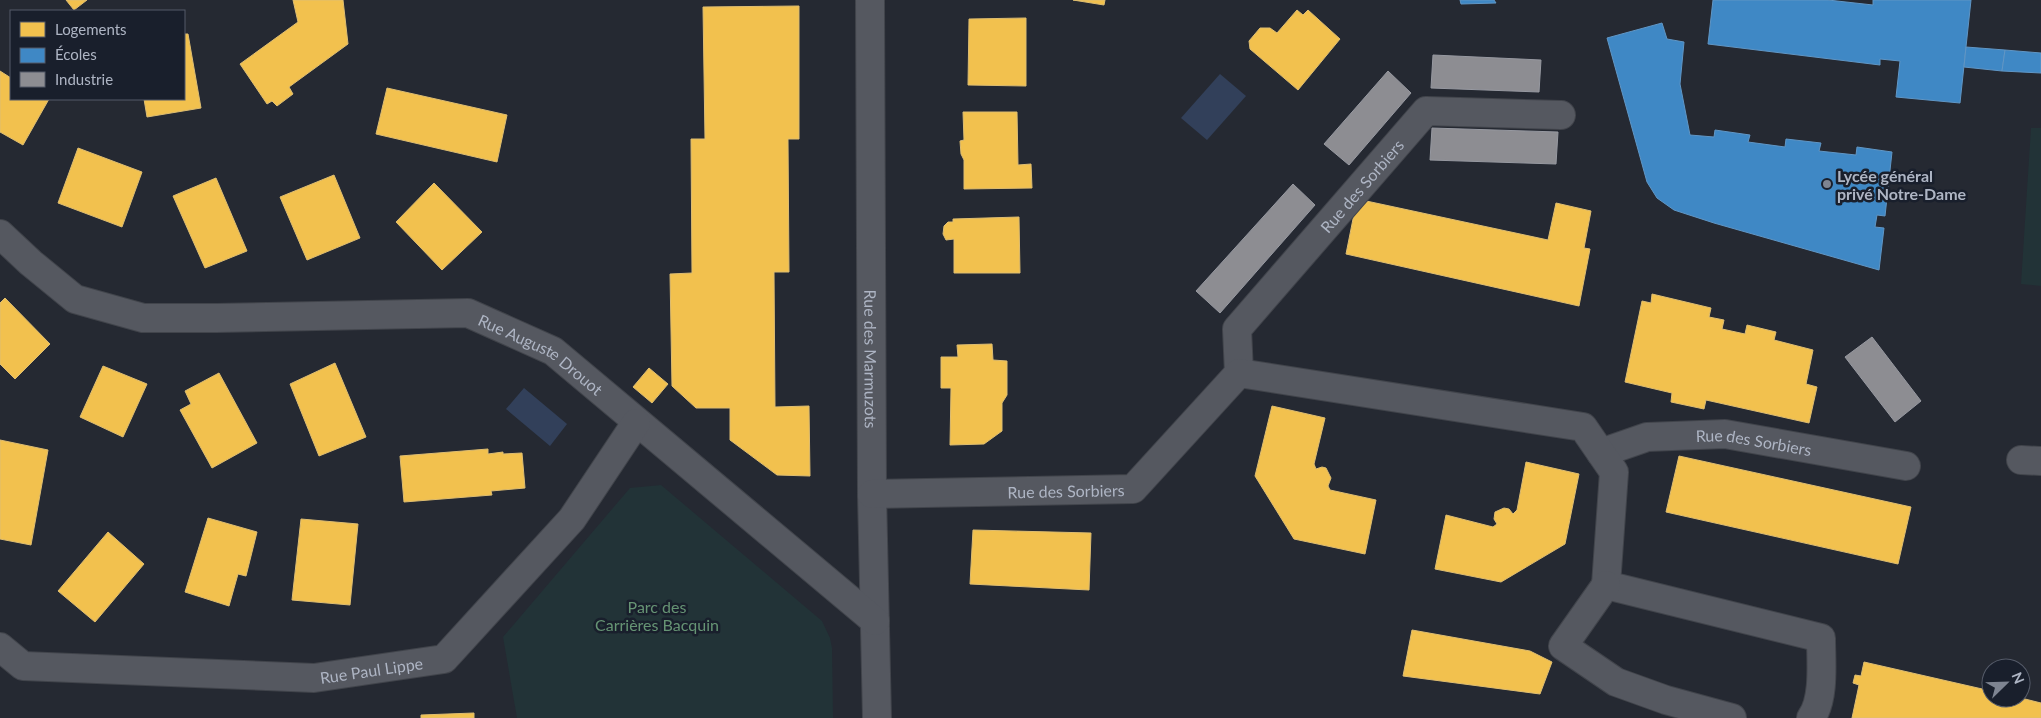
<svg xmlns="http://www.w3.org/2000/svg" width="2041" height="718" font-family="Lato,sans-serif">
	<style>
		.green { fill: #223337 }
		.water { fill: #32405a }
		.homes { fill: #f2c14e; stroke: #debd71 }
		.schools { fill: #3f88c5; stroke: #6096c5 }
		.industry { fill: #8d8d92; stroke: #9799a1 }
		.lines { fill: none; stroke-linecap: round; stroke-linejoin: round }
		.minor-casing { stroke: #41444b; stroke-width: 30 }
		.minor { stroke: #555860; stroke-width: 28 }
		.poi-dot { fill: #7e8491; stroke: #191f2c; stroke-width: 2 }
		.labels { text-anchor: middle; dominant-baseline: central; stroke-width: 5; stroke-linejoin: round; paint-order: stroke }
		.poi-label { font-size: 16px; font-weight: bold; fill: #aeb5c4; stroke: #191f2c; text-anchor: start }
		.street-label { font-size: 16px; fill: #aeb5c4; stroke: #191f2c }
		.park-label { font-size: 16px; fill: #669474; stroke: #191f2c }
	</style>
	<rect width="100%" height="100%" fill="#252932"/>
	<g class="green">
		<path d="M 2031,128 L 2041,128 L 2041,286 L 2021,284 Z"/>
		<path d="M 661,485 L 822,621 L 830,638 L 832,648 L 833,718 L 517,718 L 503,637 L 630,488 Z"/>
	</g>
	<g class="water">
		<path d="M 1220,74 L 1246,96 L 1207,140 L 1181,118 Z"/>
		<path d="M 524,388 L 567,424 L 550,446 L 506,409 Z"/>
	</g>
	<g class="homes">
		<path d="M 66,0 L 87,0 L 74,10 Z"/>
		<path d="M 293,0 L 343,0 L 348,44 L 289,87 L 293,94 L 277,106 L 272,101 L 267,104 L 240,64 L 298,22 Z"/>
		<path d="M 1073,0 L 1105,0 L 1104,5 Z"/>
		<path d="M 799,6 L 799,139 L 788,139 L 789,272 L 774,272 L 775,407 L 809,406 L 810,476 L 777,475 L 730,440 L 730,408 L 696,408 L 672,386 L 670,274 L 692,273 L 691,139 L 705,139 L 703,7 Z"/>
		<path d="M 1297,10 L 1303,15 L 1308,10 L 1340,39 L 1298,90 L 1250,49 L 1249,41 L 1260,28 L 1270,28 L 1277,33 Z"/>
		<path d="M 1026,18 L 1026,86 L 968,85 L 969,19 Z"/>
		<path d="M 184,34 L 188,34 L 201,108 L 147,117 L 144,99 L 184,99 Z"/>
		<path d="M 0,71 L 11,78 L 11,99 L 49,99 L 23,145 L 0,132 Z"/>
		<path d="M 387,88 L 507,115 L 497,162 L 376,134 Z"/>
		<path d="M 963,112 L 1017,112 L 1018,165 L 1031,164 L 1032,188 L 964,189 L 964,160 L 961,154 L 960,141 L 964,140 Z"/>
		<path d="M 78,148 L 142,172 L 122,227 L 58,203 Z"/>
		<path d="M 334,175 L 360,238 L 307,260 L 280,197 Z"/>
		<path d="M 216,178 L 247,251 L 205,268 L 173,196 Z"/>
		<path d="M 434,183 L 482,232 L 442,270 L 396,222 Z"/>
		<path d="M 1357,199 L 1548,240 L 1556,203 L 1591,211 L 1584,248 L 1590,249 L 1579,306 L 1346,254 Z"/>
		<path d="M 1019,217 L 1020,273 L 954,273 L 954,239 L 946,240 L 943,234 L 944,226 L 948,222 L 953,222 L 953,219 Z"/>
		<path d="M 1652,294 L 1711,308 L 1709,317 L 1724,320 L 1722,329 L 1745,334 L 1747,325 L 1776,332 L 1774,340 L 1813,350 L 1806,384 L 1817,387 L 1809,423 L 1706,400 L 1704,409 L 1671,402 L 1672,393 L 1625,382 L 1642,301 L 1651,303 Z"/>
		<path d="M 5,298 L 50,344 L 15,379 L 0,364 L 0,303 Z"/>
		<path d="M 992,344 L 993,360 L 1007,361 L 1007,395 L 1002,403 L 1002,431 L 984,444 L 950,445 L 951,388 L 941,388 L 941,357 L 958,357 L 957,345 Z"/>
		<path d="M 335,363 L 366,437 L 319,456 L 290,384 Z"/>
		<path d="M 103,366 L 147,384 L 123,437 L 80,417 Z"/>
		<path d="M 649,368 L 668,384 L 652,403 L 633,387 Z"/>
		<path d="M 219,373 L 257,443 L 212,468 L 180,410 L 191,404 L 185,391 Z"/>
		<path d="M 1272,406 L 1325,418 L 1314,464 L 1316,469 L 1322,467 L 1326,468 L 1331,478 L 1328,486 L 1330,490 L 1376,500 L 1365,554 L 1294,539 L 1255,476 Z"/>
		<path d="M 0,440 L 48,450 L 31,545 L 0,539 Z"/>
		<path d="M 488,449 L 488,454 L 503,452 L 503,454 L 522,453 L 525,488 L 491,491 L 492,495 L 404,502 L 400,456 Z"/>
		<path d="M 1679,456 L 1911,507 L 1898,564 L 1666,512 Z"/>
		<path d="M 1526,462 L 1579,474 L 1565,544 L 1501,582 L 1435,569 L 1446,515 L 1493,527 L 1497,524 L 1494,519 L 1495,512 L 1504,508 L 1509,509 L 1513,514 L 1517,510 Z"/>
		<path d="M 208,518 L 257,532 L 246,576 L 238,574 L 229,606 L 185,592 Z"/>
		<path d="M 301,519 L 358,524 L 350,605 L 292,600 Z"/>
		<path d="M 973,530 L 1091,533 L 1089,590 L 970,584 Z"/>
		<path d="M 108,532 L 144,564 L 95,622 L 58,591 Z"/>
		<path d="M 1412,630 L 1530,651 L 1552,662 L 1540,694 L 1403,676 Z"/>
		<path d="M 1864,662 L 1991,691 L 1991,698 L 2021,698 L 2041,703 L 2041,718 L 1852,718 L 1859,685 L 1853,683 L 1855,675 L 1861,676 Z"/>
		<path d="M 474,713 L 474,718 L 421,718 L 421,715 Z"/>
	</g>
	<g class="schools">
		<path d="M 1460,0 L 1494,0 L 1496,3 L 1461,4 Z"/>
		<path d="M 1713,0 L 1828,0 L 1873,5 L 1873,0 L 1971,0 L 1960,103 L 1896,97 L 1900,61 L 1880,59 L 1880,65 L 1708,44 Z"/>
		<path d="M 1662,23 L 1667,39 L 1684,42 L 1680,84 L 1690,135 L 1714,137 L 1715,130 L 1750,135 L 1748,142 L 1785,147 L 1786,139 L 1821,143 L 1819,151 L 1856,155 L 1857,147 L 1892,152 L 1885,216 L 1877,215 L 1875,227 L 1884,228 L 1879,270 L 1714,223 L 1674,210 L 1657,198 L 1647,182 L 1607,38 Z"/>
		<path d="M 1966,47 L 2005,50 L 2002,71 L 1964,67 Z"/>
		<path d="M 2005,50 L 2041,53 L 2041,73 L 2002,71 Z"/>
	</g>
	<g class="industry">
		<path d="M 1433,55 L 1541,60 L 1539,92 L 1431,88 Z"/>
		<path d="M 1388,71 L 1411,93 L 1349,165 L 1324,144 Z"/>
		<path d="M 1432,128 L 1558,132 L 1556,164 L 1430,160 Z"/>
		<path d="M 1293,184 L 1315,205 L 1220,313 L 1196,291 Z"/>
		<path d="M 1872,337 L 1921,401 L 1895,422 L 1845,357 Z"/>
	</g>
	<g class="lines">
		<g class="minor-casing">
			<g id="minor">
				<path id="s1" d="M 870,0 L 872,494 L 877,718"/>
				<path id="s2" d="M 0,234 L 31,263 L 75,299 L 143,318 L 216,318 L 468,313 L 553,351 L 875,621"/>
				<path id="s3" d="M 1239,373 L 1237,329 L 1426,111 L 1561,115"/>
				<path id="s4" d="M 1601,453 L 1647,437 L 1725,434 L 1906,466"/>
				<path d="M 2021,460 L 2041,461"/>
				<path id="s5" d="M 872,494 L 1133,489 L 1239,373 L 1583,427 L 1614,472 L 1606,585 L 1821,638 C 1821,661 1825,699 1811,718"/>
				<path d="M 1606,585 L 1563,646 L 1616,682 L 1666,700 L 1732,718"/>
				<path id="s6" d="M 0,647 L 23,666 L 314,678 L 444,659 L 572,519 L 636,423"/>
			</g>
		</g>
		<use href="#minor" class="minor"/>
	</g>
	<circle class="poi-dot" cx="1827" cy="184" r="5"/>
	<g class="labels">
		<g class="poi-label">
			<text x="1837" y="175">Lycée général<tspan x="1837" dy="18">privé Notre-Dame</tspan></text>
		</g>
		<g class="street-label">
			<text stroke="none"><textPath href="#s3" startOffset="234">Rue des Sorbiers</textPath></text>
			<text stroke="none"><textPath href="#s2" startOffset="579">Rue Auguste Drouot</textPath></text>
			<text stroke="none"><textPath href="#s1" startOffset="359">Rue des Marmuzots</textPath></text>
			<text stroke="none"><textPath href="#s4" startOffset="156">Rue des Sorbiers</textPath></text>
			<text stroke="none"><textPath href="#s5" startOffset="194">Rue des Sorbiers</textPath></text>
			<text stroke="none"><textPath href="#s6" startOffset="379">Rue Paul Lippe</textPath></text>
		</g>
		<g class="park-label">
			<text x="657" y="606">Parc des<tspan x="657" dy="18">Carrières Bacquin</tspan></text>
		</g>
	</g>
	<rect x="10" y="10" width="175" height="90" fill="#191f2c" stroke="#555b69"/>
	<rect x="20" y="22" width="25" height="15" fill="#f2c14e" stroke="#555b69"/>
	<text x="55" y="35" font-size="15" fill="#aeb5c4">Logements</text>
	<rect x="20" y="48" width="25" height="15" fill="#3f88c5" stroke="#555b69"/>
	<text x="55" y="60" font-size="15" fill="#aeb5c4">Écoles</text>
	<rect x="20" y="72" width="25" height="15" fill="#8d8d92" stroke="#555b69"/>
	<text x="55" y="85" font-size="15" fill="#aeb5c4">Industrie</text>
	<g transform="translate(2006 683) rotate(67)"><circle r="24" fill="#191f2c" stroke="#555b69"/>
	<path d="M0-4L9 19L0 12L-9 19Z" fill="#7e8491"/>
	<text y="-8" font-size="14" font-weight="bold" text-anchor="middle" fill="#aeb5c4">N</text>
	</g>
</svg>
